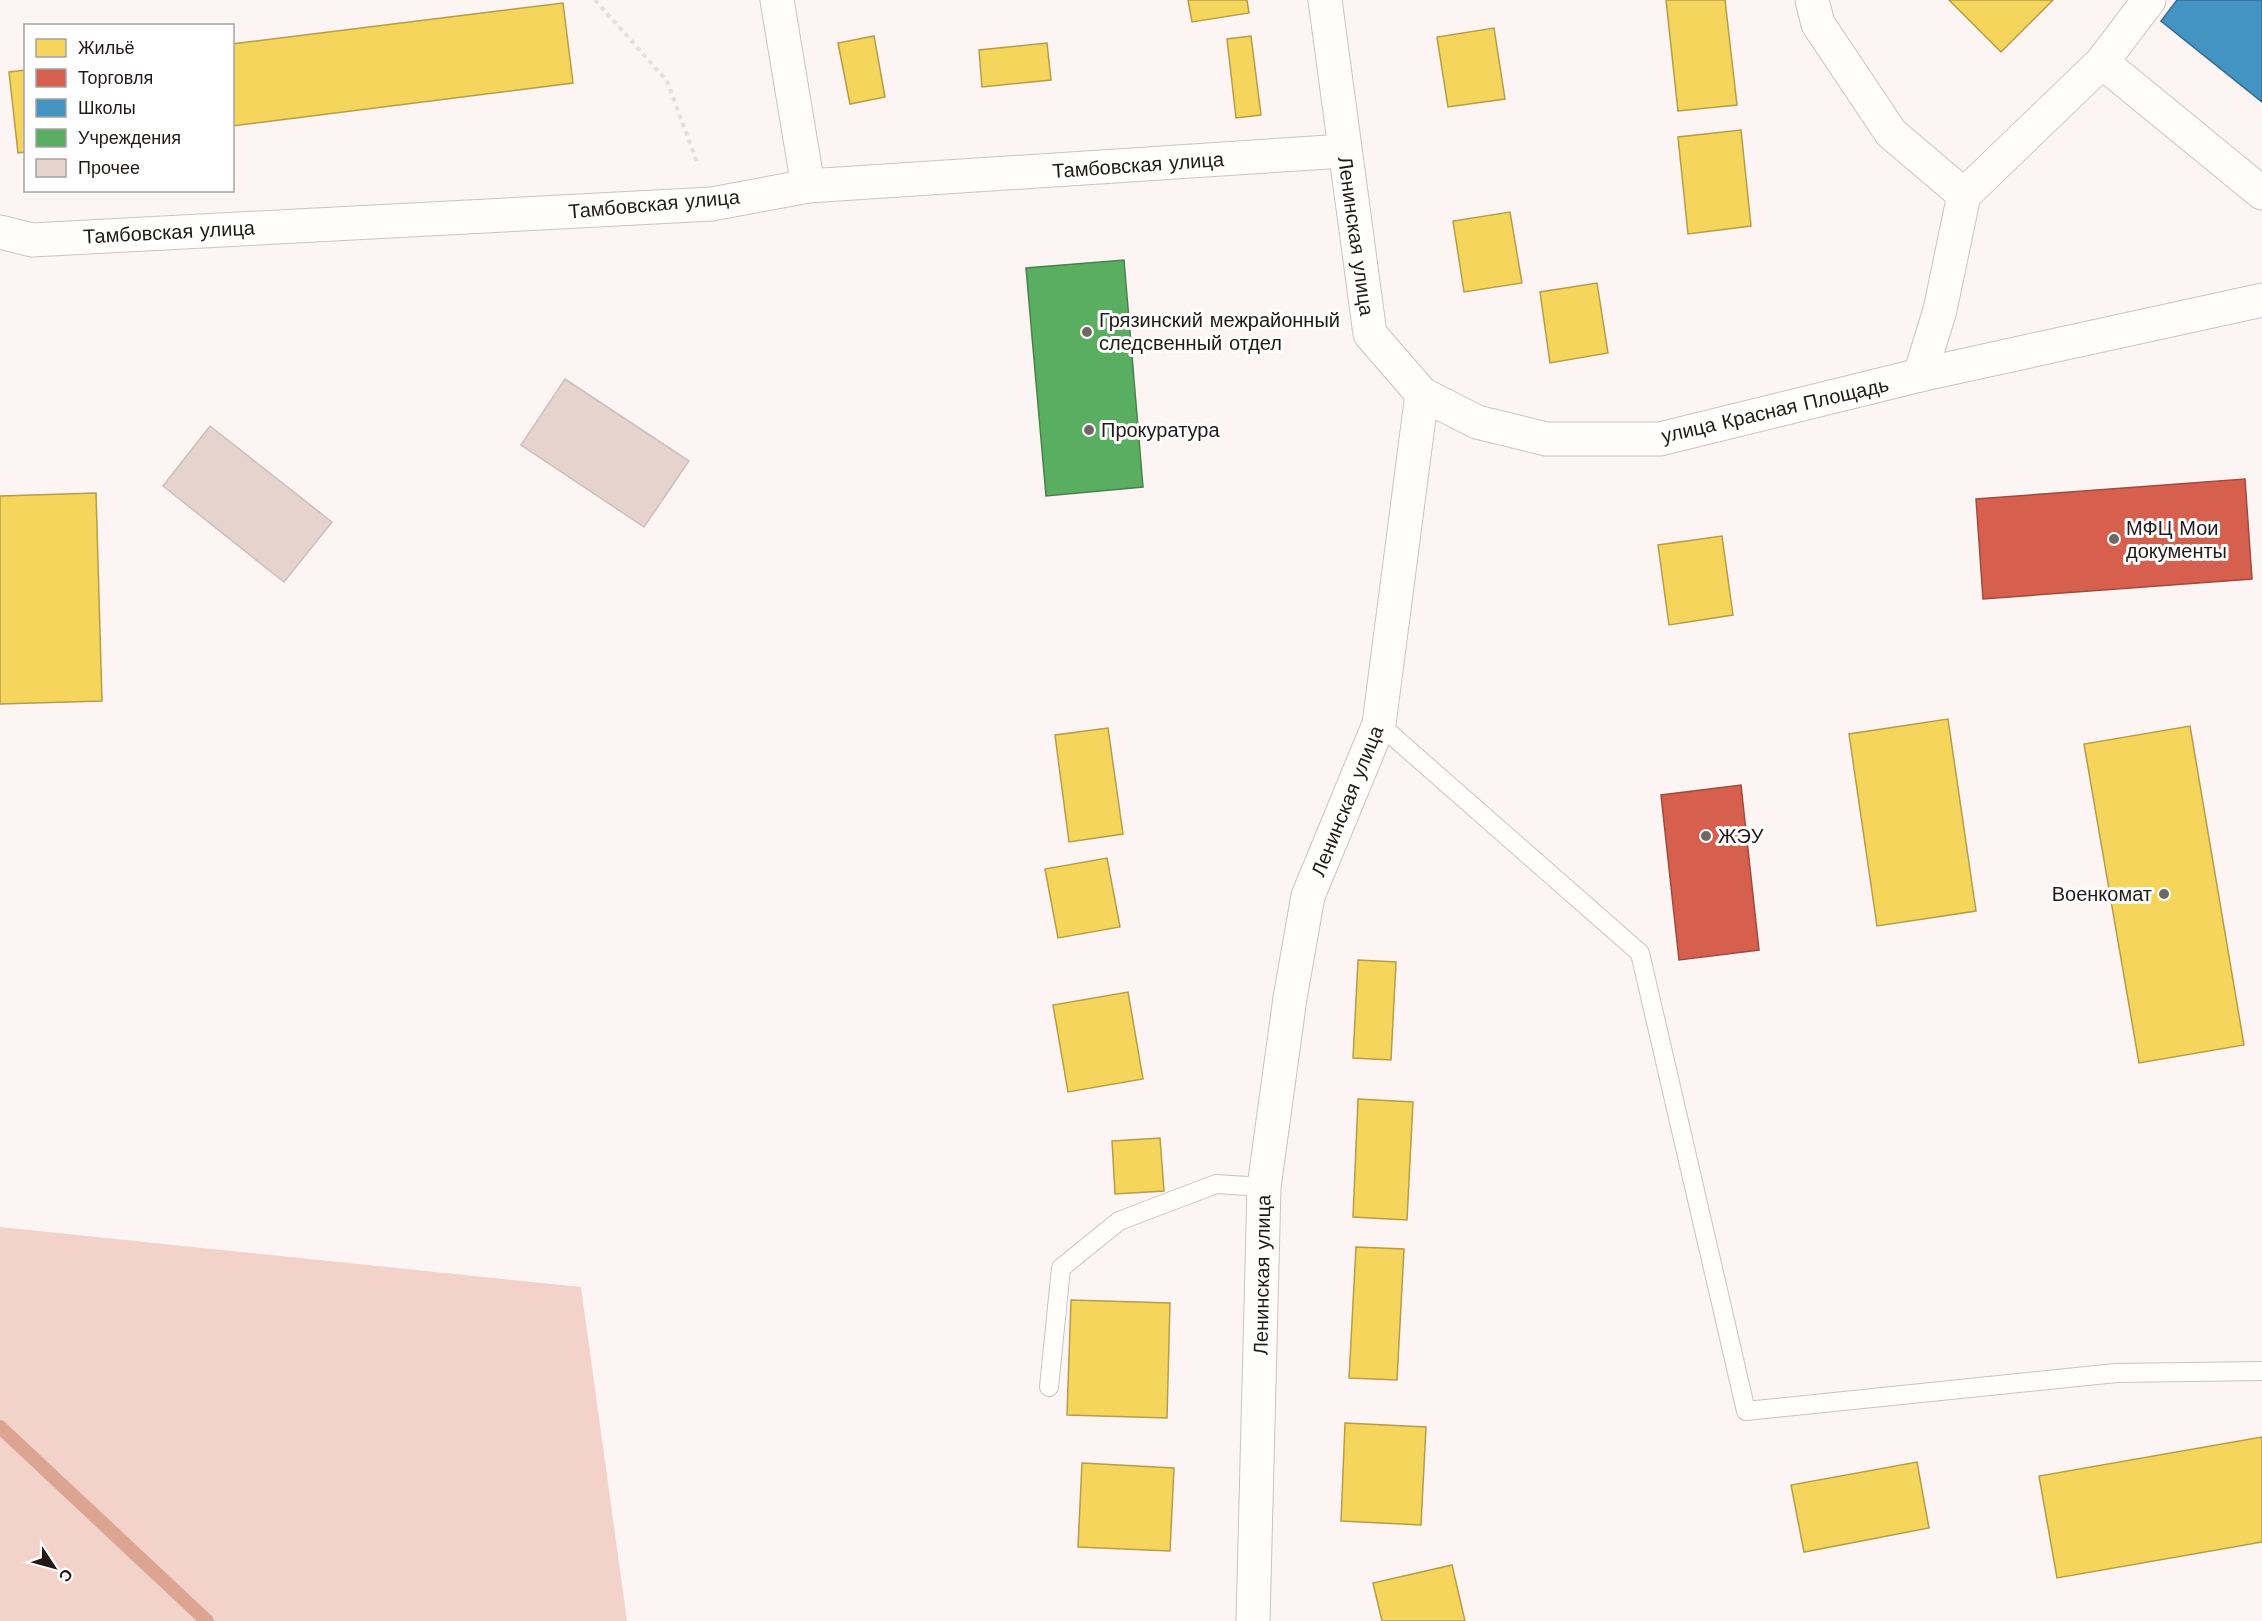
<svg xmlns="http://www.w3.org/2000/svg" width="2262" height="1621" font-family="'Work Sans',sans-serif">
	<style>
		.green { fill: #f3d3c9 }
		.homes { fill: #f6d55c; stroke: #b69d48; stroke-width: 1.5 }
		.shops { fill: #d6604d; stroke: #a04b3d; stroke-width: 1.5 }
		.schools { fill: #4393c3; stroke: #396f90; stroke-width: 1.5 }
		.public { fill: #5aae61; stroke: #49824b; stroke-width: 1.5 }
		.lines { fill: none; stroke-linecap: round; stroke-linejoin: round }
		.stream { stroke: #dca592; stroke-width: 14 }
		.building { fill: #e6d3ce; stroke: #c7c1bf; stroke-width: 1.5 }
		.service-casing { stroke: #cac4c1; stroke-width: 20 }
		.minor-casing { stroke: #cac4c1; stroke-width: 35 }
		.path { stroke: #e2e0e0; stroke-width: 4; stroke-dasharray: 4.5 4.5; stroke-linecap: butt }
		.service { stroke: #fffefd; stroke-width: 18 }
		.minor { stroke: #fffefd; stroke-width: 33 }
		.poi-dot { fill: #6e6765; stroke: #fff; stroke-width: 2 }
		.labels { text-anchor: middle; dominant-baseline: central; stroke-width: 6; stroke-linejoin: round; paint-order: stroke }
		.street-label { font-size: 20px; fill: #211a18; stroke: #fff }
		.poi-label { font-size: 20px; fill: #211a18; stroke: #fff; text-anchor: start }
	</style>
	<rect width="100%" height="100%" fill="#fcf5f4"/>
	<path class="green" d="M 0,1227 L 581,1287 L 627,1621 L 0,1621 Z"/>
	<g class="homes">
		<path d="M 1188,0 L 1247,0 L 1249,13 L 1192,22 Z"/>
		<path d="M 1666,0 L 1725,0 L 1737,105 L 1678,111 Z"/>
		<path d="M 1949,0 L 2053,0 L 2001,52 Z"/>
		<path d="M 563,3 L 573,83 L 232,126 L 232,44 Z"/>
		<path d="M 1494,28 L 1505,99 L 1448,107 L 1437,37 Z"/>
		<path d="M 874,36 L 885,97 L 850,104 L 838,43 Z"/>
		<path d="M 1251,36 L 1261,115 L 1236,118 L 1227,39 Z"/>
		<path d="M 1047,43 L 1051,80 L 982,87 L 979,50 Z"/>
		<path d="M 26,70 L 26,152 L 18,153 L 9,72 Z"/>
		<path d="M 1741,130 L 1751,226 L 1688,234 L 1678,137 Z"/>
		<path d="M 1510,212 L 1522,283 L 1464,292 L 1453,221 Z"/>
		<path d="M 1597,283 L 1608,353 L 1550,363 L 1540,292 Z"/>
		<path d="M 96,493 L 102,701 L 0,704 L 0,496 Z"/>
		<path d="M 1722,536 L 1733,615 L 1669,625 L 1658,545 Z"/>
		<path d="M 1948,719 L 1976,911 L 1877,926 L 1849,734 Z"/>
		<path d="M 2190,726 L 2244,1045 L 2139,1063 L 2084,744 Z"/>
		<path d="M 1108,728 L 1123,834 L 1069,842 L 1055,735 Z"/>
		<path d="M 1107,858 L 1120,927 L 1058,938 L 1045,869 Z"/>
		<path d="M 1358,960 L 1396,962 L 1391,1060 L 1353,1058 Z"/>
		<path d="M 1128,992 L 1143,1079 L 1068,1092 L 1053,1005 Z"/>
		<path d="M 1358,1099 L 1413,1102 L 1407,1220 L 1353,1217 Z"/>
		<path d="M 1160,1138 L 1164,1191 L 1115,1194 L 1112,1141 Z"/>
		<path d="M 1356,1247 L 1404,1249 L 1397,1380 L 1349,1378 Z"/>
		<path d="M 1071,1300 L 1170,1303 L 1167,1418 L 1067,1415 Z"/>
		<path d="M 1345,1423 L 1426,1427 L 1421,1525 L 1341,1521 Z"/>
		<path d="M 2262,1437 L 2262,1542 L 2057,1578 L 2039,1476 Z"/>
		<path d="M 1917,1462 L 1929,1528 L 1804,1552 L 1791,1485 Z"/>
		<path d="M 1082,1463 L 1174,1468 L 1170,1551 L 1078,1547 Z"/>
		<path d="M 1452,1565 L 1465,1621 L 1382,1621 L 1373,1583 Z"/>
	</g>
	<g class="shops">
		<path d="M 2245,479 L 2252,579 L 1983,599 L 1976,499 Z"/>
		<path d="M 1741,785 L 1759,950 L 1679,960 L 1661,795 Z"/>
	</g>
	<path class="schools" d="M 2177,0 L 2262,0 L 2262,102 L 2161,21 Z"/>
	<path class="public" d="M 1124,260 L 1143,487 L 1046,496 L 1026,268 Z"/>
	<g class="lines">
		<path class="stream" d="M 0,1427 L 207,1621"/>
	</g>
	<g class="building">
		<path d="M 565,379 L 689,461 L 644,527 L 521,445 Z"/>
		<path d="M 210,426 L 332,522 L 284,582 L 163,486 Z"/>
	</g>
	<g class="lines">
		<g class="service-casing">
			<g id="service">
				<path d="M 1379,724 L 1640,953 L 1746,1411 L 2116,1373 L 2262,1371"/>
				<path d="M 1049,1387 L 1061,1268 L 1119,1221 L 1216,1184 L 1264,1187"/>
			</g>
		</g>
		<g class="minor-casing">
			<g id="minor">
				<path d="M 777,0 L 808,186"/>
				<path d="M 1325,0 L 1370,334 L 1422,394 L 1477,422 L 1546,439 L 1660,439 L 1920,375 L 2262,300"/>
				<path d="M 1812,0 L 1818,24 L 1891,133 L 1964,195"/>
				<path d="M 2102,62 L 2149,0"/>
				<path d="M 0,232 L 32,240 L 712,204 L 808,186 L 1344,151"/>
				<path d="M 1920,375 L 1940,310 L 1964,195 L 2102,62 L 2262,193"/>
				<path d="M 1253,1621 L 1264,1187 L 1290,998 L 1308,896 L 1379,724 L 1422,394"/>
			</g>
		</g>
		<path class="path" d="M 595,0 L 667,81 L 698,165"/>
		<use href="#service" class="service"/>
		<use href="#minor" class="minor"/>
	</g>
	<g class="poi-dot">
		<circle cx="1087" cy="332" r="6"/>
		<circle cx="1089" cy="430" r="6"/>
		<circle cx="2114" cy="539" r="6"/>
		<circle cx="1706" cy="836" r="6"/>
		<circle cx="2164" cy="894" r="6"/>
	</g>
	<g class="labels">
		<g class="street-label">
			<text transform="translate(1138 165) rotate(-4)">Тамбовская улица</text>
			<text transform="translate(654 204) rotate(-5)">Тамбовская улица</text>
			<text transform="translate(169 232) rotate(-3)">Тамбовская улица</text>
			<text transform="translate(1356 236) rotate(82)">Ленинская улица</text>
			<text transform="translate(1775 410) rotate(-13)">улица Красная Площадь</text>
			<text transform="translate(1347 801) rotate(-68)">Ленинская улица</text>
			<text transform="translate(1262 1275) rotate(-89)">Ленинская улица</text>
		</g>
		<g class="poi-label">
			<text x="1099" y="320">Грязинский межрайонный<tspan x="1099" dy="23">следсвенный отдел</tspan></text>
			<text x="1101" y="430">Прокуратура</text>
			<text x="2126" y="528">МФЦ Мои<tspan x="2126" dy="23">документы</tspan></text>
			<text x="1718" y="836">ЖЭУ</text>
			<text x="2152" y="894" text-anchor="end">Военкомат</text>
		</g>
	</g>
	<rect x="24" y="24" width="210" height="168" fill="#ffffff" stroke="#a6a3a3" stroke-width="1.5"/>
	<rect x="36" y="39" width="30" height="18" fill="#f6d55c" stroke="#a6a3a3" stroke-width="1.5"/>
	<text x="78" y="54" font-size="18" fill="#211a18">Жильё</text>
	<rect x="36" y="69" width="30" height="18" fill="#d6604d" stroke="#a6a3a3" stroke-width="1.5"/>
	<text x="78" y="84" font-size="18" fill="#211a18">Торговля</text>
	<rect x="36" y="99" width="30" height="18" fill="#4393c3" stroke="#a6a3a3" stroke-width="1.5"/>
	<text x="78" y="114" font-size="18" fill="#211a18">Школы</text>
	<rect x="36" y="129" width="30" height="18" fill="#5aae61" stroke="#a6a3a3" stroke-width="1.5"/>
	<text x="78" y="144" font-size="18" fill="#211a18">Учреждения</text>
	<rect x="36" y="159" width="30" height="18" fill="#e6d3ce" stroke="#a6a3a3" stroke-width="1.5"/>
	<text x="78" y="174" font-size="18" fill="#211a18">Прочее</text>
	<g transform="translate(54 1567) rotate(126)" stroke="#ffffff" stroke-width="4.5" paint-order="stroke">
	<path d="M0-4.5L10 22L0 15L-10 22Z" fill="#211a18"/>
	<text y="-9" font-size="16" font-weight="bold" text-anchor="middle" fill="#211a18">С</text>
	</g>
</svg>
